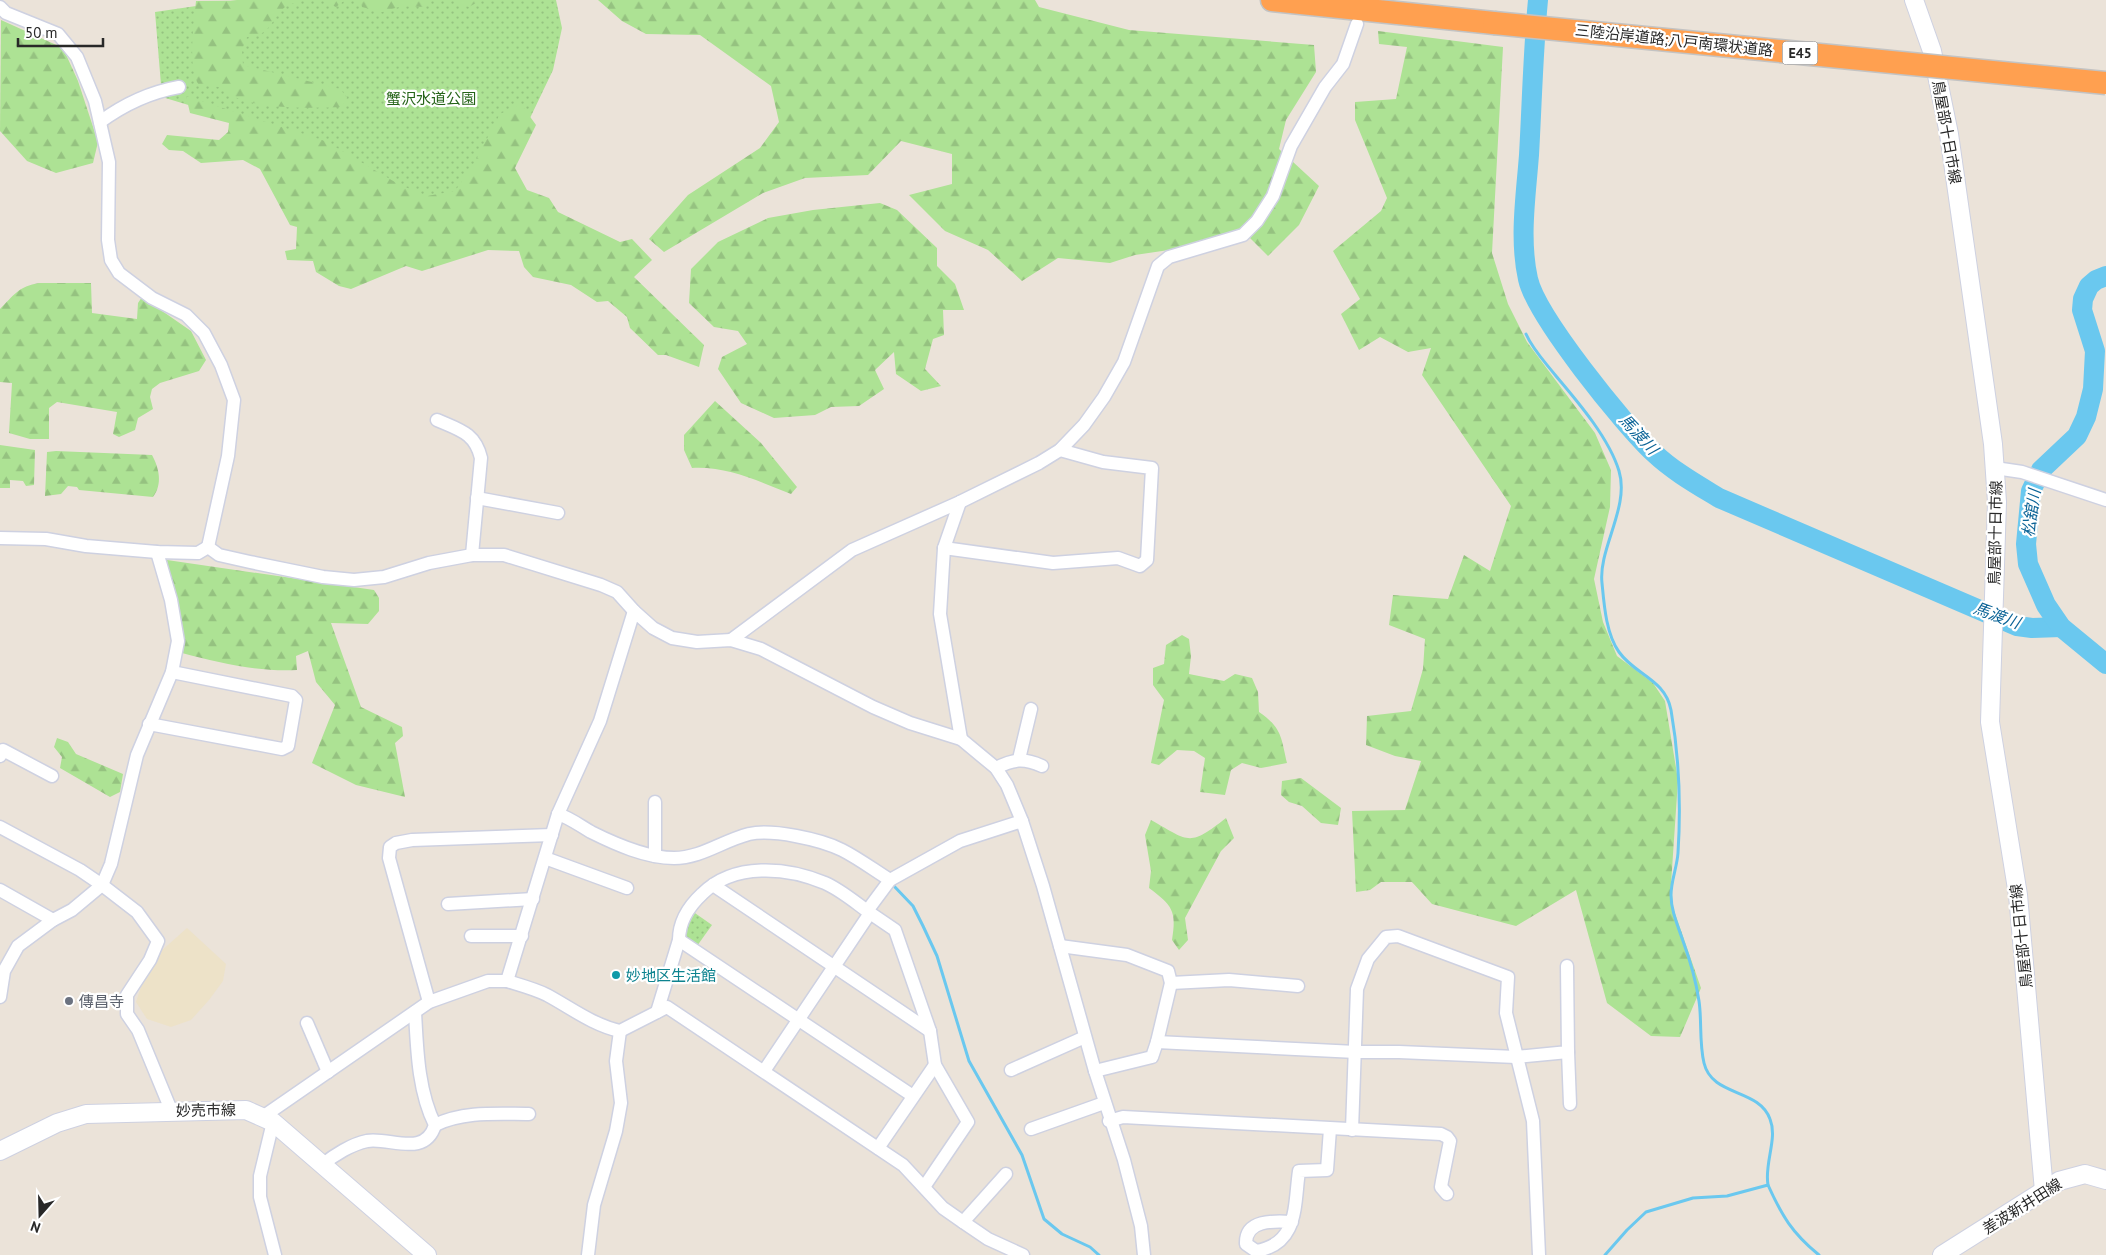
<svg xmlns="http://www.w3.org/2000/svg" width="2106" height="1255" font-family="'PT Sans','Noto Sans JP',sans-serif">
	<style>
		.education { fill: #ede2c8 }
		.green { fill: url(#green-dots) }
		.forest { fill: url(#forest-firs) }
		.lines { fill: none; stroke-linecap: round; stroke-linejoin: round }
		.stream { stroke: #6ac8ef; stroke-width: 3 }
		.river { stroke: #6ac8ef; stroke-width: 20 }
		.minor-casing { stroke: #ced1e1; stroke-width: 15 }
		.secondary-casing { stroke: #ced1e1; stroke-width: 20 }
		.motorway-casing { stroke: #c3c3c3; stroke-width: 25 }
		.minor { stroke: #fff; stroke-width: 12 }
		.secondary { stroke: #fff; stroke-width: 18 }
		.motorway { stroke: #ffa050; stroke-width: 22 }
		.motorway-bridge-casing { stroke: #c3c3c3; stroke-width: 25; stroke-linecap: butt }
		.motorway-bridge { stroke: #ffa050; stroke-width: 22 }
		.culture-dot { fill: #0f9aa8; stroke: #fff; stroke-width: 2 }
		.worship-dot { fill: #6b7280; stroke: #fff; stroke-width: 2 }
		.labels { text-anchor: middle; dominant-baseline: central; stroke-width: 4.5; stroke-linejoin: round; paint-order: stroke }
		.shield { fill: #fff; stroke: #686868; stroke-width: 1 }
		.shield-label { font-size: 14px; font-weight: bold; fill: #282828 }
		.street-label { font-size: 15px; fill: #282828; stroke: #fff }
		.park-label { font-size: 15px; fill: #266419; stroke: #fff }
		.culture-label { font-size: 15px; fill: #0d838f; stroke: #fff; text-anchor: start }
		.worship-label { font-size: 15px; fill: #5b616d; stroke: #fff; text-anchor: start }
		.water-label { font-size: 16px; font-style: italic; fill: #0c6497; stroke: #fff }
	</style>
	<defs>
		<pattern id="green-dots" width="8" height="8" patternUnits="userSpaceOnUse" patternTransform="scale(1.25)"><rect width="8" height="8" fill="#ade294"/><path d="M2 2h.1M6 6h.1" fill="none" stroke="#95c280" stroke-width="1.8" stroke-linecap="round"/></pattern>
		<pattern id="forest-firs" width="22" height="20" patternUnits="userSpaceOnUse" patternTransform="scale(1.25)"><rect width="22" height="20" fill="#ade294"/><path d="M5 1l3.5 6h-7zM16 11l3.5 6h-7z" fill="#95c280"/></pattern>
	</defs>
	<rect width="100%" height="100%" fill="#ebe3d9"/>
	<path class="education" d="M 187,928 L 226,964 L 223,981 L 209,1000 L 191,1020 L 171,1027 L 147,1019 L 136,1002 L 143,981 L 159,953 Z"/>
	<g class="green">
		<path d="M 237,0 L 556,0 L 562,28 L 553,70 L 531,116 L 486,196 L 443,210 L 321,145 L 162,97 L 155,12 Z"/>
		<path d="M 692,911 L 712,925 L 697,946 L 686,939 L 684,934 Z"/>
	</g>
	<g class="forest">
		<path d="M 303,0 C 298,2 289,4 285,7 C 271,19 270,37 247,37 L 242,50 L 243,65 L 340,89 L 347,97 L 342,107 C 310,108 243,111 219,87 L 199,85 C 187,71 194,20 196,1 Z"/>
		<path d="M 309,0 L 345,0 L 336,7 L 323,1 Z"/>
		<path d="M 360,0 L 432,0 L 425,7 L 402,6 L 382,12 L 362,7 Z"/>
		<path d="M 451,0 L 481,0 L 469,7 Z"/>
		<path d="M 598,0 L 1035,0 L 1039,7 L 1129,30 L 1314,45 L 1316,72 L 1286,120 L 1279,149 L 1319,186 L 1299,225 L 1268,256 L 1250,238 L 1135,255 L 1110,263 L 1058,258 L 1022,281 L 988,250 L 945,231 L 909,195 L 952,184 L 952,154 L 901,141 L 868,175 L 805,178 L 763,193 L 664,252 L 649,239 L 688,195 L 760,148 L 779,122 L 771,86 L 700,35 L 646,34 L 622,21 Z"/>
		<path d="M 1,20 L 63,48 L 78,81 L 98,142 L 93,163 L 56,173 L 27,161 L 0,131 Z"/>
		<path d="M 1378,31 L 1503,47 L 1492,253 L 1508,304 L 1527,342 L 1595,433 L 1611,470 L 1610,507 L 1594,579 L 1603,622 L 1617,656 L 1653,683 L 1665,701 L 1678,780 L 1670,899 L 1701,988 L 1680,1037 L 1651,1036 L 1607,1003 L 1576,890 L 1516,926 L 1432,904 L 1412,882 L 1381,882 L 1370,890 L 1356,892 L 1352,811 L 1405,810 L 1421,761 L 1395,756 L 1366,745 L 1367,716 L 1411,711 L 1423,669 L 1425,639 L 1389,625 L 1393,595 L 1448,599 L 1464,555 L 1490,571 L 1511,506 L 1422,375 L 1431,348 L 1408,352 L 1380,337 L 1359,350 L 1341,314 L 1360,299 L 1333,251 L 1381,211 L 1387,198 L 1355,120 L 1355,102 L 1396,99 L 1407,47 L 1379,44 Z"/>
		<path d="M 186,96 L 325,141 L 400,185 L 427,196 L 455,191 L 472,167 L 500,114 L 521,104 L 536,125 L 515,168 L 527,190 L 549,198 L 558,212 L 620,242 L 632,239 L 652,260 L 634,277 L 704,345 L 699,367 L 666,355 L 658,355 L 630,328 L 627,317 L 608,301 L 597,302 L 571,285 L 533,277 L 524,267 L 519,251 L 488,250 L 422,271 L 406,266 L 351,289 L 339,286 L 316,272 L 313,261 L 287,260 L 285,251 L 296,249 L 297,227 L 290,225 L 260,169 L 243,160 L 201,163 L 183,151 L 169,150 L 162,144 L 167,135 L 219,140 L 228,132 L 229,123 L 190,113 Z"/>
		<path d="M 880,203 L 897,210 L 937,248 L 937,266 L 955,284 L 964,310 L 943,310 L 944,335 L 933,339 L 925,369 L 941,386 L 921,391 L 896,374 L 894,352 L 875,370 L 884,389 L 859,406 L 831,407 L 815,415 L 774,418 L 741,403 L 718,369 L 722,357 L 747,344 L 738,331 L 714,327 L 689,303 L 691,269 L 718,242 L 768,218 L 813,210 Z"/>
		<path d="M 39,283 L 91,283 L 92,313 L 137,319 L 138,303 L 142,297 L 191,331 L 206,360 L 199,371 L 160,383 L 152,389 L 150,397 L 153,409 L 138,418 L 135,430 L 119,437 L 113,434 L 117,412 L 57,402 L 49,408 L 49,439 L 30,439 L 9,433 L 12,383 L 0,382 L 0,309 C 13,296 19,286 39,283 Z"/>
		<path d="M 715,401 L 761,443 L 797,487 L 791,494 C 758,481 727,466 692,468 L 684,450 L 684,435 Z"/>
		<path d="M 0,445 L 35,450 L 34,485 L 26,486 L 23,481 L 10,480 L 10,488 L 0,488 Z"/>
		<path d="M 56,451 L 152,455 C 159,468 163,484 153,497 L 79,490 L 77,487 L 68,486 L 61,494 L 45,496 L 47,452 Z"/>
		<path d="M 167,560 L 374,590 L 379,598 L 379,611 L 368,624 L 331,623 L 361,707 L 402,727 L 403,736 L 395,743 L 405,797 L 356,785 L 312,763 L 335,705 L 316,682 L 308,651 L 296,656 L 297,670 C 257,672 220,663 182,653 Z"/>
		<path d="M 1182,635 L 1189,639 L 1191,656 L 1189,674 L 1224,681 L 1235,674 L 1252,678 L 1258,692 L 1259,712 C 1282,728 1281,737 1287,763 L 1261,768 L 1242,763 L 1231,770 L 1225,795 L 1200,792 L 1205,758 L 1194,751 L 1177,750 L 1159,765 L 1151,763 L 1164,700 L 1153,685 L 1153,668 L 1164,664 L 1166,645 Z"/>
		<path d="M 57,738 L 68,742 L 76,754 L 123,774 L 120,792 L 110,797 L 60,768 L 62,757 L 54,747 Z"/>
		<path d="M 1301,778 L 1341,808 L 1338,825 L 1321,823 L 1302,806 L 1289,802 L 1281,795 L 1282,781 Z"/>
		<path d="M 1226,818 L 1234,838 L 1221,851 L 1185,918 L 1188,940 L 1179,950 L 1172,940 C 1177,911 1172,905 1149,888 L 1151,871 L 1145,835 L 1151,820 C 1190,842 1189,847 1226,818 Z"/>
	</g>
	<g class="lines">
		<g class="stream">
			<path d="M 1526,334 C 1533,350 1545,362 1556,376 C 1578,402 1609,438 1619,471 C 1630,507 1598,549 1602,583 C 1604,604 1606,634 1619,652 C 1635,675 1665,679 1671,710 C 1679,756 1681,806 1678,853 C 1677,867 1671,881 1671,895 C 1671,911 1678,926 1683,941 C 1690,960 1696,981 1699,1001 C 1702,1021 1699,1042 1704,1063 C 1712,1097 1759,1088 1770,1119 C 1778,1139 1764,1163 1768,1185"/>
			<path d="M 893,885 L 913,906 L 923,926 L 937,956 L 969,1061 L 1022,1155 L 1044,1219 L 1062,1234 L 1090,1247 L 1099,1255"/>
			<path d="M 1605,1255 L 1627,1230 L 1646,1212 L 1693,1198 L 1727,1196 L 1768,1185 C 1782,1216 1792,1233 1819,1255"/>
		</g>
		<g class="river">
			<path d="M 1538,0 C 1533,52 1532,103 1529,155 C 1526,195 1519,239 1528,279 C 1536,316 1624,425 1654,453 C 1673,471 1696,484 1719,498 L 2017,626 L 2032,628 L 2061,627"/>
			<path d="M 2106,276 L 2096,280 L 2089,286 L 2083,299 L 2082,310 L 2095,351 L 2093,389 L 2086,417 L 2077,436 L 2041,470 L 2031,491 L 2026,544 L 2028,564 L 2046,605 L 2061,627 L 2106,664"/>
		</g>
		<g class="minor-casing">
			<g id="minor">
				<path d="M 0,7 L 6,13 L 58,34 L 77,57 L 95,101 L 109,162 L 108,240 L 111,260 L 119,273 L 152,298 L 186,315 L 204,333 L 221,365 L 234,400 L 228,456 L 208,547"/>
				<path d="M 100,122 C 123,105 151,92 179,87"/>
				<path d="M 437,420 C 460,430 475,433 481,458 L 472,555"/>
				<path d="M 1995,468 L 2022,472 L 2106,500"/>
				<path d="M 477,498 L 558,513"/>
				<path d="M 960,502 L 944,548 L 940,614 L 961,739"/>
				<path d="M 0,538 L 46,539 L 86,546 L 157,552 L 198,553 L 208,547"/>
				<path d="M 208,547 L 219,555 L 250,562 L 323,577 L 354,580 L 384,577 L 429,563 L 472,555 L 504,555 L 601,585 L 617,592 L 634,611"/>
				<path d="M 944,548 L 1053,563 L 1118,558 L 1140,566 L 1147,560 L 1152,468 L 1103,462 L 1060,450"/>
				<path d="M 731,640 L 852,550 L 960,502 L 1039,463 L 1060,450 L 1084,425 L 1104,397 L 1124,362 L 1158,266 L 1169,257 L 1243,235 L 1257,221 L 1273,196 L 1291,146 L 1325,87 L 1343,64 L 1357,24"/>
				<path d="M 149,724 L 282,749 L 288,746 L 296,700 L 292,696 L 172,672"/>
				<path d="M 0,756 L 3,750 L 52,776"/>
				<path d="M 1019,759 L 1031,709"/>
				<path d="M 996,768 C 1013,759 1024,758 1042,766"/>
				<path d="M 655,802 L 655,856"/>
				<path d="M 558,814 C 570,818 579,825 591,832 C 615,844 646,858 674,858 C 701,858 722,841 749,834 C 772,829 820,839 842,850 C 858,858 874,870 890,880 L 960,841 L 1022,821"/>
				<path d="M 0,827 L 80,870 L 102,885 L 137,912 L 158,941 L 150,960 L 127,995 L 127,1014 L 138,1030 L 171,1110"/>
				<path d="M 545,858 L 627,888"/>
				<path d="M 713,885 L 930,1031"/>
				<path d="M 0,890 L 53,920"/>
				<path d="M 448,904 L 533,899"/>
				<path d="M 867,911 L 890,880"/>
				<path d="M 870,913 L 895,930 L 930,1031 L 935,1065 L 968,1122 L 924,1187"/>
				<path d="M 471,936 L 522,936"/>
				<path d="M 679,940 L 913,1096"/>
				<path d="M 1060,946 L 1127,955 L 1168,971 L 1171,983 L 1157,1042"/>
				<path d="M 507,981 C 520,985 535,989 547,995 C 571,1008 593,1025 620,1031 L 667,1007 L 903,1165 L 943,1208 L 963,1222 L 988,1239 L 1023,1255"/>
				<path d="M 1171,983 L 1229,980 L 1298,986"/>
				<path d="M 0,997 L 4,971 L 18,946 L 53,920 L 72,910 L 102,885 L 111,864 L 137,755 L 172,672 L 178,641 L 171,600 L 157,552"/>
				<path d="M 429,1002 L 389,858 L 390,847 L 396,843 L 412,840 L 552,835"/>
				<path d="M 657,1012 L 679,940 C 679,921 688,907 702,894 C 734,862 787,867 825,883 C 841,890 856,903 870,913 L 764,1071"/>
				<path d="M 307,1023 L 328,1072"/>
				<path d="M 1568,1052 L 1570,1104"/>
				<path d="M 1011,1070 L 1085,1037"/>
				<path d="M 1095,1071 L 1152,1057 L 1157,1042 L 1356,1052 L 1399,1052 L 1516,1057 L 1568,1052 L 1567,966"/>
				<path d="M 264,1116 L 429,1002 L 488,981 L 507,981 L 558,814 L 600,721 L 634,611 L 653,628 L 672,638 L 697,642 L 731,640 L 761,649 L 873,707 L 910,723 L 961,739 L 996,768 L 1007,785 L 1022,821 L 1043,886 L 1095,1071 L 1124,1160 L 1141,1226 L 1144,1255"/>
				<path d="M 1109,1121 L 1123,1117 L 1441,1134 L 1447,1137 L 1450,1141 L 1442,1181 L 1441,1187 L 1447,1194"/>
				<path d="M 273,1122 L 260,1176 L 260,1197 L 275,1255"/>
				<path d="M 435,1125 C 464,1111 497,1114 529,1114"/>
				<path d="M 1031,1129 L 1104,1103"/>
				<path d="M 1352,1130 L 1357,989 L 1368,959 L 1386,937 L 1398,936 L 1508,977 L 1506,1013 L 1533,1121 L 1539,1255"/>
				<path d="M 878,1148 L 935,1065"/>
				<path d="M 322,1165 C 334,1155 352,1144 367,1141 C 390,1137 425,1158 435,1125 C 418,1091 417,1049 415,1012"/>
				<path d="M 963,1222 L 1006,1174"/>
				<path d="M 1292,1222 C 1274,1221 1245,1219 1246,1244 L 1256,1251 C 1299,1244 1294,1205 1299,1171 L 1327,1170 L 1330,1129"/>
				<path d="M 588,1255 L 594,1205 L 616,1131 L 621,1103 L 616,1061 L 620,1031"/>
			</g>
		</g>
		<g class="secondary-casing">
			<g id="secondary">
				<path d="M 1914,0 L 1932,51 L 1949,134 L 1993,444 L 1997,502 L 1990,722 L 2018,895 L 2044,1191"/>
				<path d="M 0,1151 L 57,1123 L 86,1114 L 246,1110 L 273,1122 L 427,1255"/>
				<path d="M 1942,1255 L 2059,1181 L 2085,1174 L 2106,1180"/>
			</g>
		</g>
		<g class="motorway-casing">
			<path id="motorway" d="M 1272,0 L 1494,23"/>
		</g>
		<use href="#minor" class="minor"/>
		<use href="#secondary" class="secondary"/>
		<use href="#motorway" class="motorway"/>
		<g class="motorway-bridge-casing">
			<path id="motorway-bridge" d="M 1494,23 L 2106,83"/>
		</g>
		<use href="#motorway-bridge" class="motorway-bridge"/>
	</g>
	<circle class="culture-dot" cx="616" cy="975" r="5"/>
	<circle class="worship-dot" cx="69" cy="1001" r="5"/>
	<g class="labels">
		<rect class="shield" x="1782.5" y="41.5" width="35" height="23" rx="4"/>
		<g class="shield-label">
			<text x="1800" y="53">E45</text>
		</g>
		<g class="street-label">
			<text transform="translate(1674 40) rotate(6)">三陸沿岸道路;八戸南環状道路</text>
			<text transform="translate(1947 132) rotate(80)">鳥屋部十日市線</text>
			<text transform="translate(1995 533) rotate(-89)">鳥屋部十日市線</text>
			<text transform="translate(2021 936) rotate(-96)">鳥屋部十日市線</text>
			<text transform="translate(206 1110) rotate(-1)">妙売市線</text>
			<text transform="translate(2022 1206) rotate(-32)">差波新井田線</text>
		</g>
		<g class="park-label">
			<text x="431" y="98">蟹沢水道公園</text>
		</g>
		<g class="culture-label">
			<text x="626" y="975">妙地区生活館</text>
		</g>
		<g class="worship-label">
			<text x="79" y="1001">傳昌寺</text>
		</g>
		<g class="water-label">
			<text transform="translate(1639 434) rotate(47)">馬渡川</text>
			<text transform="translate(2031 513) rotate(-82)">松舘川</text>
			<text transform="translate(1997 615) rotate(20)">馬渡川</text>
		</g>
	</g>
	<g transform="translate(40 1215) rotate(200)" stroke="#ffffff" stroke-width="4" paint-order="stroke">
	<path d="M0-4L9 19L0 12L-9 19Z" fill="#282828"/>
	<text y="-8" font-size="14" font-weight="bold" text-anchor="middle" fill="#282828">N</text>
	</g>
	<path d="M18 38v8h85v-8" fill="none" stroke="#282828" stroke-width="2.5"/>
	<text x="25" y="38" font-size="15" fill="#282828" stroke="#ffffff" stroke-width="4" paint-order="stroke">50 m</text>
</svg>
